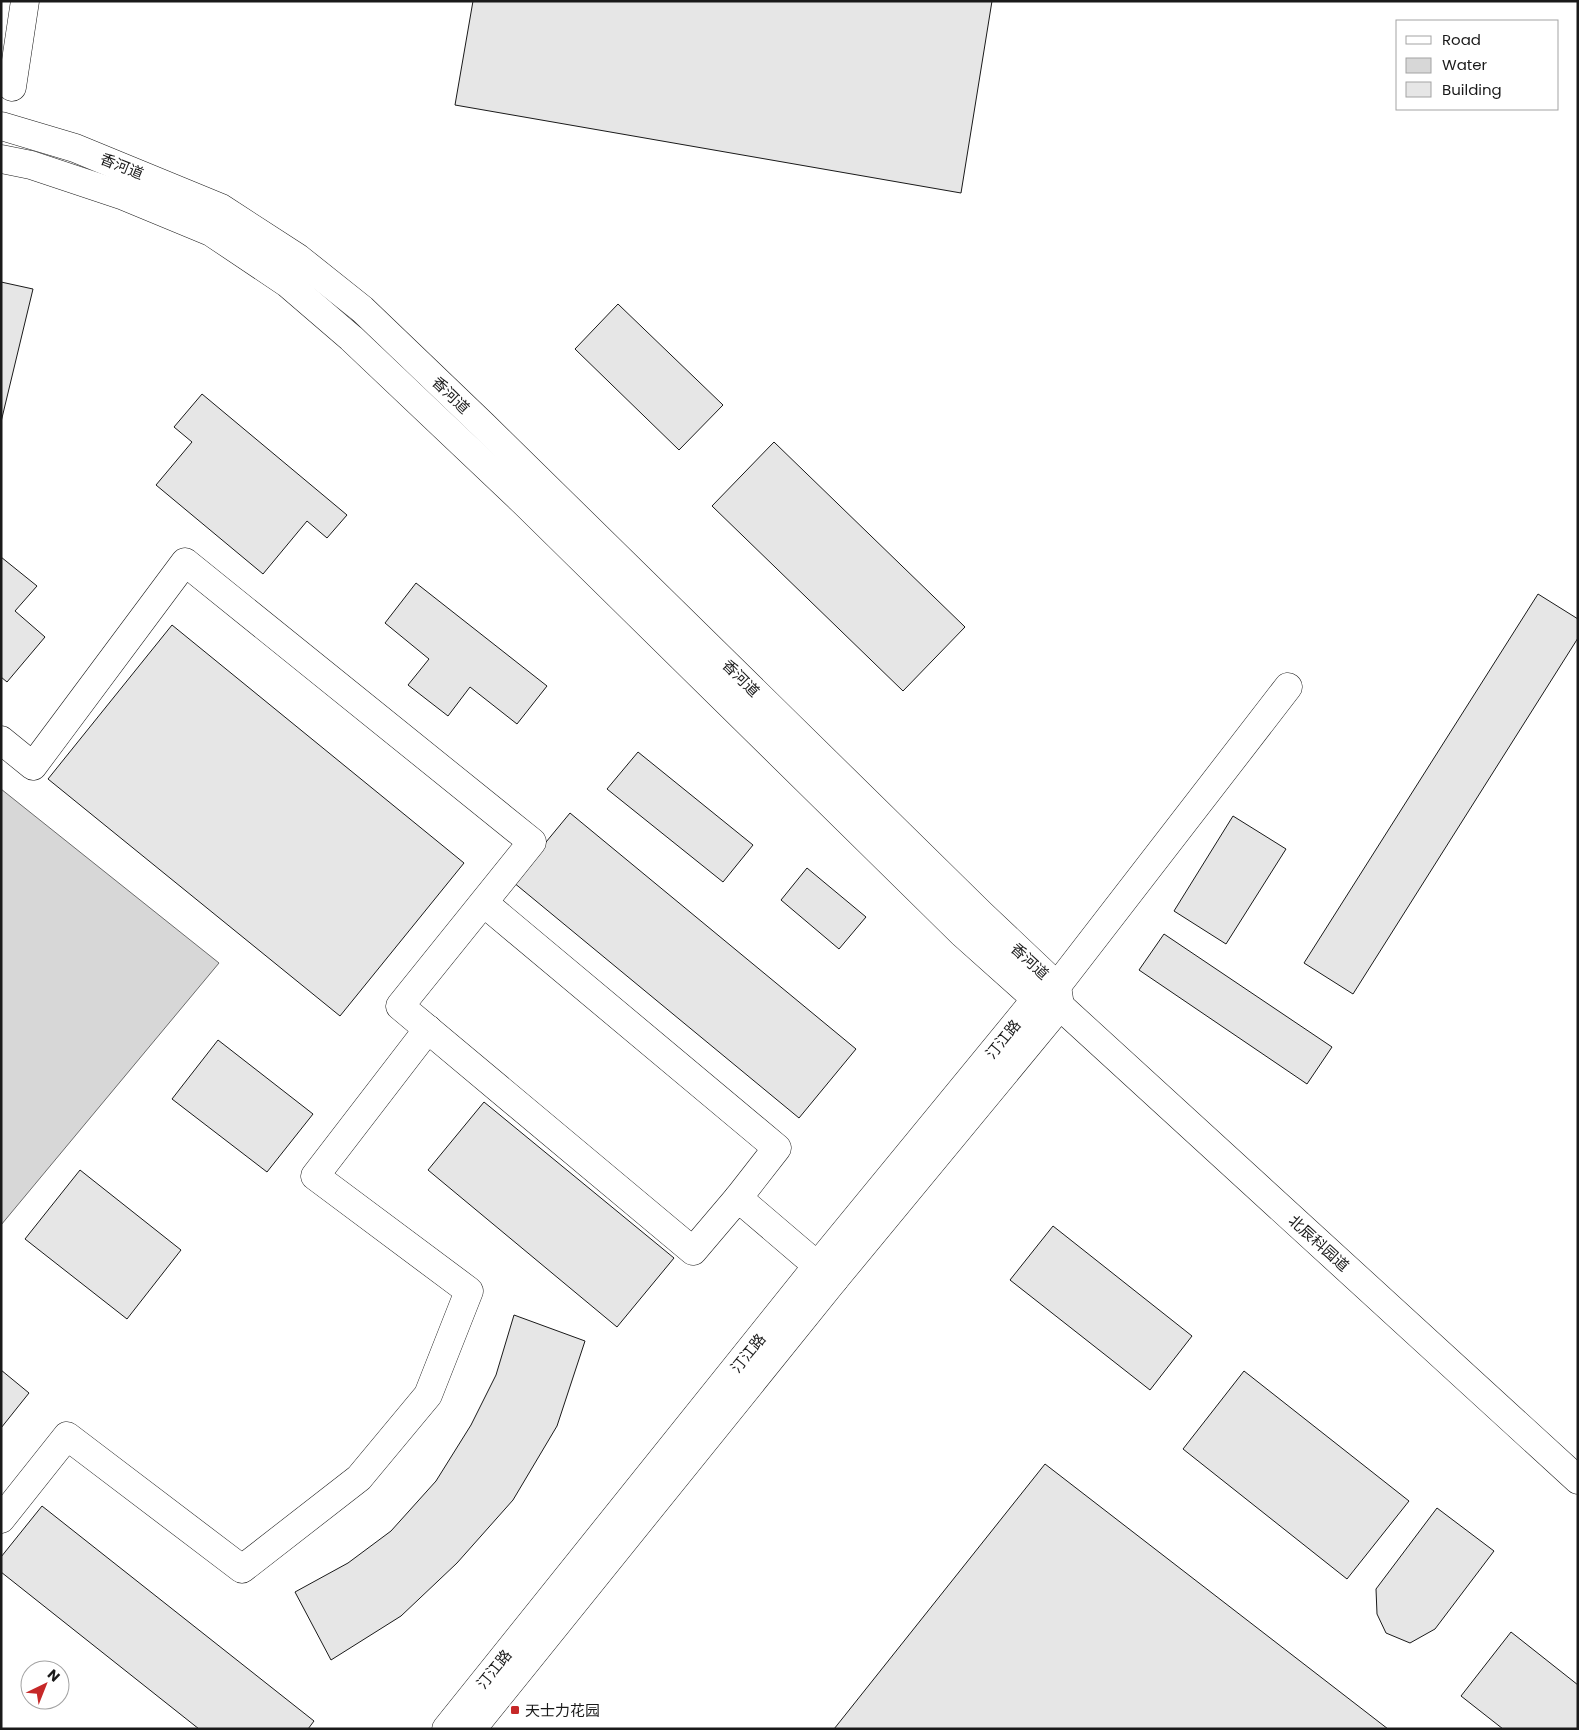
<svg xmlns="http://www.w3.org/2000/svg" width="1579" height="1730" font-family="Poppins,'Noto Sans SC',sans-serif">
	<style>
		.water { fill: #d7d7d7; stroke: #6a6a6a }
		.building { fill: #e6e6e6; stroke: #1a1a1a }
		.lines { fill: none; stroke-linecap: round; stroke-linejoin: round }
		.minor-casing { stroke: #1a1a1a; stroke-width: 29 }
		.minor { stroke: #fff; stroke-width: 28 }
		.poi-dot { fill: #c62828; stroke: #fff; stroke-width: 2 }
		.labels { text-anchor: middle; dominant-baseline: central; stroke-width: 4; stroke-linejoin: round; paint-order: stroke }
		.street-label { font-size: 15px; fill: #1a1a1a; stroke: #fff }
		.poi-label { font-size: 15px; fill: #1a1a1a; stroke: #fff; text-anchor: start }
	</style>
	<rect width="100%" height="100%" fill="#fff"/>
	<path class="water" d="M 1,789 L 219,963 L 1,1225 Z"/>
	<g class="building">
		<path d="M 473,1 L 992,1 L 961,193 L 455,105 Z"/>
		<path d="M 1,282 L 33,289 L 1,422 Z"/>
		<path d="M 618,304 L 723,405 L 679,450 L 575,349 Z"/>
		<path d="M 202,394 L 347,515 L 327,538 L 307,521 L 263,574 L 156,485 L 192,442 L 174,427 Z"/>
		<path d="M 774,442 L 965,627 L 903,691 L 712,506 Z"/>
		<path d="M 1,557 L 37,586 L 15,611 L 45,637 L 7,682 L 1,677 Z"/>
		<path d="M 416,583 L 547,686 L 517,724 L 470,687 L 448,716 L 408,685 L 429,659 L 385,623 Z"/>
		<path d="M 1538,594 L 1578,619 L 1578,638 L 1353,994 L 1304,963 Z"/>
		<path d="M 172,625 L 464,863 L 340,1016 L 48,779 Z"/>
		<path d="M 638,752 L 753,845 L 723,882 L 607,789 Z"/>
		<path d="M 570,813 L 856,1049 L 799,1118 L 513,882 Z"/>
		<path d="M 1233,816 L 1286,849 L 1226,944 L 1174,911 Z"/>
		<path d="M 807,868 L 866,917 L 839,949 L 781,900 Z"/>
		<path d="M 1164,934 L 1332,1047 L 1307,1084 L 1139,970 Z"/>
		<path d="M 218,1040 L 313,1114 L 267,1172 L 172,1099 Z"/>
		<path d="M 484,1102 L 674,1258 L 617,1327 L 428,1170 Z"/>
		<path d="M 80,1170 L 181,1250 L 127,1319 L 25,1239 Z"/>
		<path d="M 1053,1226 L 1192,1336 L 1150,1390 L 1010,1280 Z"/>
		<path d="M 514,1315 L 585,1341 L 557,1426 L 513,1500 L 457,1563 L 401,1616 L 331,1660 L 295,1592 L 348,1563 L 391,1531 L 436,1481 L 471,1425 L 496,1375 Z"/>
		<path d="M 1,1370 L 29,1393 L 1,1428 Z"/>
		<path d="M 1244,1371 L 1409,1501 L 1347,1579 L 1183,1449 Z"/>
		<path d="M 1045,1464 L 1388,1729 L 834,1729 Z"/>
		<path d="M 42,1506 L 314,1721 L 308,1729 L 199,1729 L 1,1572 L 1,1557 Z"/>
		<path d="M 1437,1508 L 1494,1551 L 1435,1629 L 1410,1643 L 1386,1633 L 1377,1614 L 1376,1589 Z"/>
		<path d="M 1511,1632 L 1578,1685 L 1578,1729 L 1503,1729 L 1461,1696 Z"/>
	</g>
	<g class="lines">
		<g class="minor-casing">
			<g id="minor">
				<path d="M 12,87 L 25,1"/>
				<path d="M 1,126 L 75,148 L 221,208 L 298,258 L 362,309 L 483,425 L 981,914 L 1057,986 L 1060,1006"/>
				<path d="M 1,159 L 31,165 L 124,196 L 211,232 L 287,283 L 351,338 L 526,504 L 962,933 L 1036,999 L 1060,1006 L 1578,1480"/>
				<path d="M 1,740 L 33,766 L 185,562 L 532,842 L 400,1006 L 693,1251 L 738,1198 L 834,1280"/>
				<path d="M 484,903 L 777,1148 L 738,1198"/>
				<path d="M 1,1519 L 67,1436 L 242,1569 L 359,1478 L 428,1395 L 469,1291 L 315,1176 L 428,1029"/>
				<path d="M 446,1729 L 817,1266 L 1036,999 L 1057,986 L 1288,687"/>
				<path d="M 472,1729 L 834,1280 L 1060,1006"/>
			</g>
		</g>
		<use href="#minor" class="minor"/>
	</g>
	<rect class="poi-dot" x="510" y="1705" width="10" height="10" rx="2.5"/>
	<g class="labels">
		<g class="street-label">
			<text transform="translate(122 166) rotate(22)">香河道</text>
			<text transform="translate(451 395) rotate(44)">香河道</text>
			<text transform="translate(741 678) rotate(45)">香河道</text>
			<text transform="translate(1030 961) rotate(43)">香河道</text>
			<text transform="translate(1003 1039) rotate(-51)">汀江路</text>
			<text transform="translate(1319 1243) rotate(42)">北辰科园道</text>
			<text transform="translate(748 1353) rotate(-51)">汀江路</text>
			<text transform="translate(494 1669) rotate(-51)">汀江路</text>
		</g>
		<g class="poi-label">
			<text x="525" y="1710">天士力花园</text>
		</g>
	</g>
	<rect width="1579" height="1730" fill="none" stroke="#1a1a1a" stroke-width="5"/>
	<rect x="1396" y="20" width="162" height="90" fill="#ffffff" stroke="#a3a3a3"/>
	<rect x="1406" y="36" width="25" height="8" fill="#ffffff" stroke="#a3a3a3"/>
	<text x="1442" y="45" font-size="15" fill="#1a1a1a">Road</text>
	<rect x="1406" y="58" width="25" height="15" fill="#d7d7d7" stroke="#a3a3a3"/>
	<text x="1442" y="70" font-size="15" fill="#1a1a1a">Water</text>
	<rect x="1406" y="82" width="25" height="15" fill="#e6e6e6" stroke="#a3a3a3"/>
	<text x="1442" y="95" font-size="15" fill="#1a1a1a">Building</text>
	<g transform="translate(45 1685) rotate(43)"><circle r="24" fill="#ffffff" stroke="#a3a3a3"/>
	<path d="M0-4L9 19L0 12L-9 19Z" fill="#c62828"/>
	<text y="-8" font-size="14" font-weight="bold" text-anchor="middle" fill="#1a1a1a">N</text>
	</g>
</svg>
